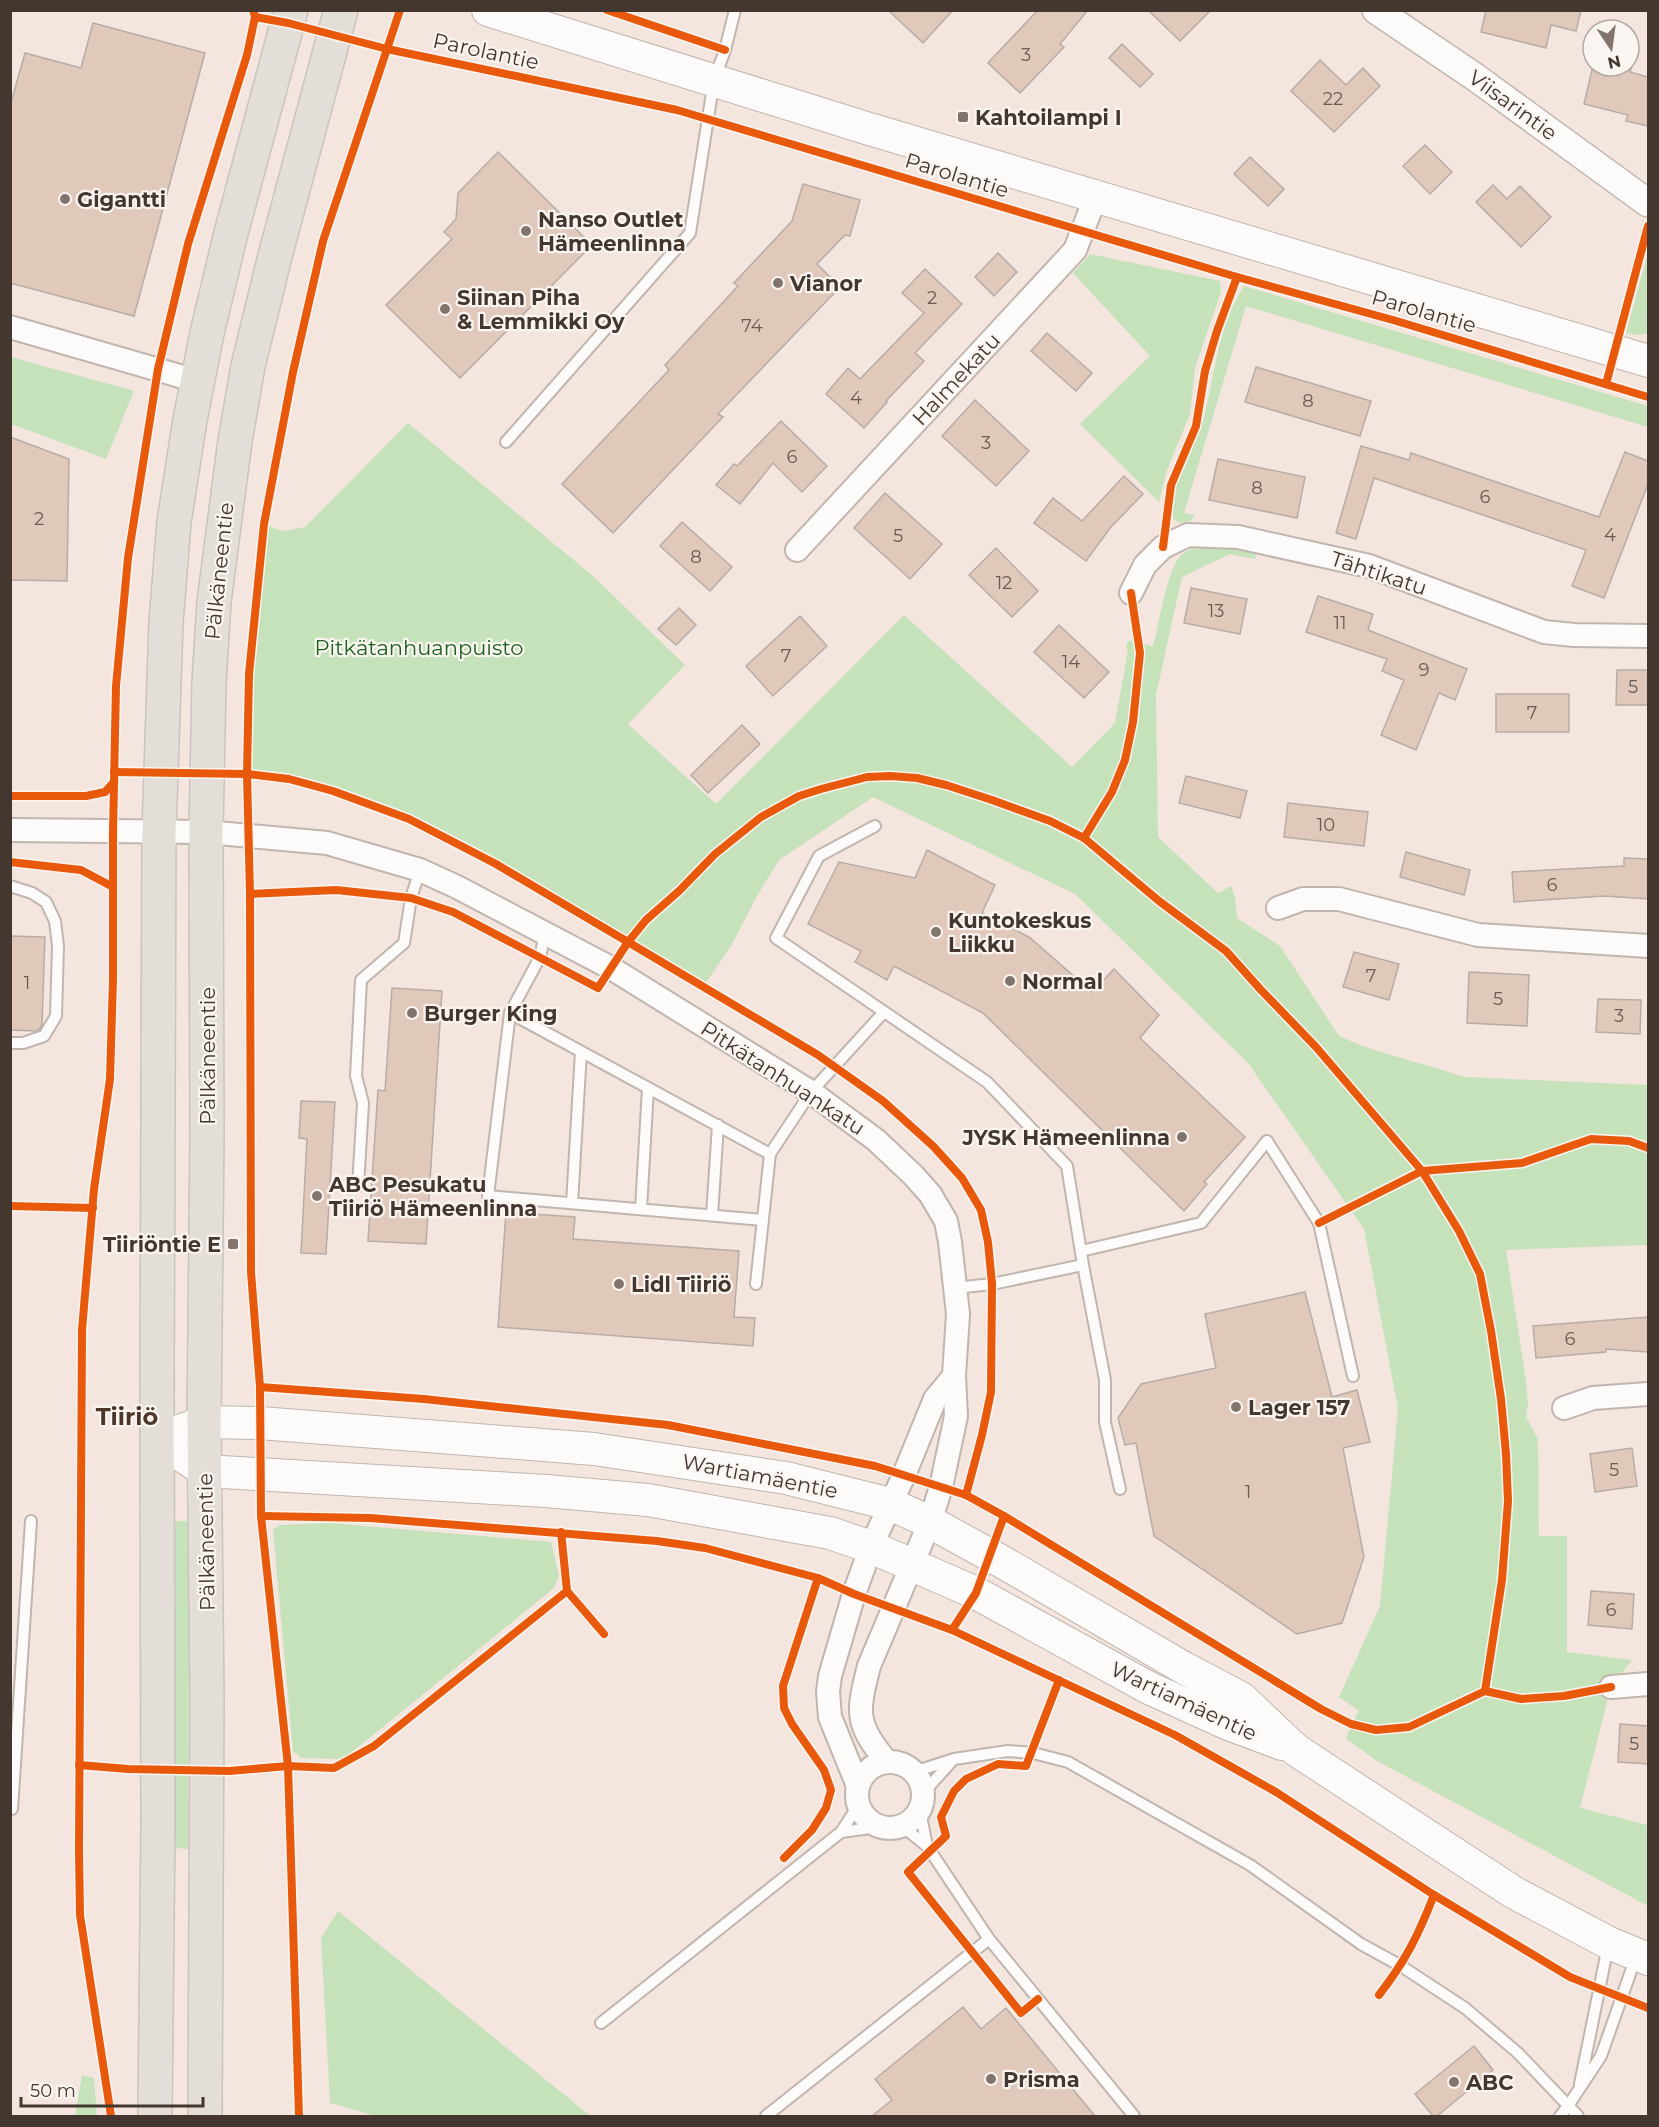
<svg xmlns="http://www.w3.org/2000/svg" width="1659" height="2127" font-family="Montserrat,sans-serif">
	<style>
		.green { fill: #c6e2bb }
		.building { fill: #e0c8ba; stroke: #b8aca6; stroke-width: 1.5 }
		.lines { fill: none; stroke-linecap: round; stroke-linejoin: round }
		.service-casing { stroke: #c0b5af; stroke-width: 14 }
		.minor-casing { stroke: #c0b5af; stroke-width: 26 }
		.tertiary-casing { stroke: #c0b5af; stroke-width: 30 }
		.secondary-casing { stroke: #c0b5af; stroke-width: 34 }
		.primary-casing { stroke: #cac3be; stroke-width: 36 }
		.service { stroke: #fdfbfa; stroke-width: 10 }
		.minor { stroke: #fdfbfa; stroke-width: 22 }
		.tertiary { stroke: #fdfbfa; stroke-width: 27 }
		.secondary { stroke: #fdfbfa; stroke-width: 32 }
		.primary { stroke: #e3ded7; stroke-width: 33 }
		.cycleway-casing { stroke: #fbf5f2; stroke-width: 11 }
		.cycleway { stroke: #e8590c; stroke-width: 8 }
		.poi-dot { fill: #81746d; stroke: #fbf5f2; stroke-width: 2 }
		.labels { text-anchor: middle; dominant-baseline: central; stroke-width: 4.5; stroke-linejoin: round; paint-order: stroke }
		.number-label { font-size: 18px; fill: #6a5b52 }
		.street-label { font-size: 21px; fill: #433730; stroke: #fbf5f2 }
		.poi-label { font-size: 21px; font-weight: bold; fill: #433730; stroke: #fbf5f2; text-anchor: start }
		.park-label { font-size: 21px; fill: #1b621c; stroke: #fbf5f2 }
		.quarter-label { font-size: 24px; font-weight: bold; fill: #4d3628; stroke: #fbf5f2 }
	</style>
	<rect width="100%" height="100%" fill="#f4e6de"/>
	<g class="green">
		<path d="M 1648,253 L 1648,333 L 1637,335 L 1626,333 Z"/>
		<path d="M 1090,254 L 1220,281 L 1221,292 L 1195,368 L 1190,414 L 1167,470 L 1159,502 L 1080,424 L 1150,356 L 1073,273 Z"/>
		<path d="M 1244,286 L 1648,406 L 1648,427 L 1246,306 L 1184,513 L 1195,515 L 1191,521 L 1179,523 L 1173,518 C 1167,482 1196,451 1204,418 C 1215,373 1218,326 1244,286 Z"/>
		<path d="M 11,357 L 134,391 L 106,459 L 11,424 Z"/>
		<path d="M 408,423 L 593,576 L 685,665 L 628,724 L 716,804 L 904,615 L 1072,767 L 1115,723 L 1128,650 L 1126,648 L 1128,641 C 1136,639 1144,646 1153,646 C 1158,627 1168,568 1180,556 C 1198,538 1236,548 1257,553 L 1255,559 L 1230,554 L 1182,577 L 1156,695 L 1158,837 L 1218,893 L 1231,886 L 1235,897 L 1237,918 L 1280,946 L 1339,1036 L 1365,1047 L 1465,1077 L 1648,1085 L 1648,1245 L 1506,1250 L 1526,1381 L 1528,1404 L 1526,1417 L 1538,1439 L 1539,1536 L 1567,1536 L 1567,1652 L 1632,1660 L 1611,1687 L 1580,1808 L 1648,1825 L 1648,1906 L 1377,1761 L 1346,1739 L 1351,1724 L 1359,1711 L 1339,1697 L 1380,1606 L 1398,1409 L 1364,1229 L 1248,1063 L 1075,894 L 873,797 L 779,860 L 757,896 L 731,946 L 703,987 L 496,864 L 409,819 L 333,791 L 289,779 L 247,774 L 249,674 L 264,524 L 282,531 L 305,527 Z"/>
		<path d="M 176,1521 L 187,1521 L 189,1629 L 188,1849 L 176,1848 L 169,1741 L 172,1524 Z"/>
		<path d="M 331,1523 L 551,1542 L 559,1576 L 554,1588 L 346,1757 L 337,1759 L 301,1758 L 293,1751 L 273,1530 L 279,1525 Z"/>
		<path d="M 338,1911 L 588,2114 L 590,2116 L 376,2116 L 330,2103 L 321,1938 Z"/>
		<path d="M 82,2075 L 94,2078 L 97,2116 L 75,2116 Z"/>
	</g>
	<g class="building">
		<path d="M 888,10 L 953,10 L 923,43 Z"/>
		<path d="M 1038,10 L 1088,10 L 1060,44 L 1064,47 L 1020,93 L 988,63 Z"/>
		<path d="M 1148,10 L 1211,10 L 1180,41 Z"/>
		<path d="M 1486,10 L 1581,10 L 1576,31 L 1551,25 L 1546,48 L 1481,32 Z"/>
		<path d="M 93,23 L 205,53 L 134,316 L 10,283 L 10,106 L 25,53 L 81,68 Z"/>
		<path d="M 1122,44 L 1153,74 L 1140,87 L 1109,58 Z"/>
		<path d="M 1320,60 L 1346,85 L 1363,68 L 1380,86 L 1334,132 L 1291,91 Z"/>
		<path d="M 1593,66 L 1632,66 L 1630,72 L 1648,77 L 1648,126 L 1626,121 L 1628,115 L 1584,104 Z"/>
		<path d="M 1425,145 L 1452,172 L 1430,194 L 1403,166 Z"/>
		<path d="M 498,152 L 592,245 L 460,378 L 386,305 L 452,239 L 444,232 L 456,219 L 458,193 Z"/>
		<path d="M 1250,157 L 1284,189 L 1268,206 L 1234,174 Z"/>
		<path d="M 803,184 L 860,200 L 850,236 L 845,235 L 817,264 L 840,287 L 718,414 L 723,417 L 613,533 L 562,484 L 669,370 L 665,365 L 738,286 L 734,283 L 792,221 Z"/>
		<path d="M 1493,185 L 1507,199 L 1520,186 L 1551,217 L 1521,247 L 1476,202 Z"/>
		<path d="M 998,253 L 1017,272 L 994,296 L 975,277 Z"/>
		<path d="M 925,269 L 962,304 L 915,353 L 924,361 L 886,401 L 887,402 L 864,428 L 826,394 L 848,368 L 860,379 L 924,313 L 902,293 Z"/>
		<path d="M 1047,333 L 1092,373 L 1076,391 L 1031,351 Z"/>
		<path d="M 1256,367 L 1371,401 L 1360,436 L 1245,402 Z"/>
		<path d="M 975,400 L 1029,451 L 996,486 L 942,436 Z"/>
		<path d="M 781,421 L 827,466 L 802,492 L 773,463 L 740,504 L 716,485 L 734,464 L 737,466 Z"/>
		<path d="M 10,437 L 69,459 L 67,581 L 10,580 Z"/>
		<path d="M 1361,446 L 1409,460 L 1411,453 L 1599,517 L 1625,452 L 1648,461 L 1648,484 L 1604,598 L 1572,586 L 1586,550 L 1374,478 L 1356,539 L 1336,533 Z"/>
		<path d="M 1218,459 L 1305,477 L 1297,518 L 1209,500 Z"/>
		<path d="M 1124,476 L 1143,494 L 1111,527 L 1086,561 L 1034,523 L 1053,498 L 1082,521 Z"/>
		<path d="M 885,493 L 942,544 L 910,579 L 854,528 Z"/>
		<path d="M 682,522 L 732,567 L 710,591 L 660,546 Z"/>
		<path d="M 996,548 L 1038,591 L 1012,617 L 969,575 Z"/>
		<path d="M 1191,588 L 1247,599 L 1240,634 L 1184,623 Z"/>
		<path d="M 1318,596 L 1373,614 L 1368,630 L 1467,669 L 1455,700 L 1439,693 L 1416,750 L 1381,735 L 1404,680 L 1382,671 L 1387,659 L 1306,632 Z"/>
		<path d="M 679,608 L 696,625 L 676,645 L 658,629 Z"/>
		<path d="M 800,616 L 827,646 L 773,696 L 746,666 Z"/>
		<path d="M 1059,625 L 1109,672 L 1084,698 L 1034,652 Z"/>
		<path d="M 1617,670 L 1648,670 L 1648,705 L 1616,705 Z"/>
		<rect x="1496" y="694" width="73" height="38"/>
		<path d="M 742,725 L 760,744 L 708,793 L 691,775 Z"/>
		<path d="M 1186,776 L 1247,791 L 1240,818 L 1179,803 Z"/>
		<path d="M 1288,803 L 1368,812 L 1364,846 L 1284,837 Z"/>
		<path d="M 927,850 L 995,885 L 982,913 L 1029,937 L 1092,992 L 1114,969 L 1159,1015 L 1140,1038 L 1245,1137 L 1204,1182 L 1207,1184 L 1184,1211 L 983,1013 L 894,966 L 887,980 L 855,962 L 861,951 L 808,924 L 839,862 L 915,878 Z"/>
		<path d="M 1406,852 L 1470,870 L 1464,895 L 1400,877 Z"/>
		<path d="M 1624,858 L 1648,859 L 1648,899 L 1604,896 L 1514,902 L 1512,872 L 1624,866 Z"/>
		<path d="M 10,936 L 45,937 L 42,1025 L 39,1030 L 35,1031 L 10,1030 Z"/>
		<path d="M 1354,952 L 1399,964 L 1389,1000 L 1343,987 Z"/>
		<path d="M 1469,972 L 1529,975 L 1527,1026 L 1467,1023 Z"/>
		<path d="M 392,988 L 442,991 L 426,1244 L 368,1241 L 378,1090 L 385,1091 Z"/>
		<path d="M 1598,999 L 1641,1000 L 1640,1034 L 1596,1032 Z"/>
		<path d="M 301,1101 L 335,1102 L 326,1254 L 301,1253 L 307,1139 L 299,1138 Z"/>
		<path d="M 506,1212 L 575,1217 L 573,1239 L 739,1251 L 734,1317 L 755,1318 L 753,1346 L 498,1327 Z"/>
		<path d="M 1305,1292 L 1332,1397 L 1357,1390 L 1370,1442 L 1343,1448 L 1364,1557 L 1342,1623 L 1297,1634 L 1154,1536 L 1136,1443 L 1125,1445 L 1118,1418 L 1141,1384 L 1216,1368 L 1205,1314 Z"/>
		<path d="M 1648,1317 L 1648,1352 L 1606,1349 L 1606,1352 L 1536,1358 L 1533,1326 Z"/>
		<path d="M 1632,1448 L 1637,1486 L 1595,1492 L 1590,1454 Z"/>
		<path d="M 1591,1591 L 1634,1594 L 1632,1629 L 1588,1625 Z"/>
		<path d="M 1620,1724 L 1648,1726 L 1648,1764 L 1618,1762 Z"/>
		<path d="M 963,2007 L 981,2029 L 1006,2008 L 1095,2116 L 872,2116 L 892,2100 L 875,2079 Z"/>
		<path d="M 1474,2046 L 1493,2070 L 1437,2116 L 1433,2116 L 1415,2094 Z"/>
	</g>
	<g class="lines">
		<g class="service-casing">
			<g id="service">
				<path d="M 506,442 L 690,233 L 714,80 L 725,50 L 735,10"/>
				<path d="M 875,826 L 819,856 L 776,938 L 987,1082 L 1067,1166 L 1083,1265 L 1105,1380 L 1105,1422 L 1120,1489"/>
				<path d="M 10,886 L 32,893 L 46,902 L 55,921 L 58,946 L 56,1016 L 44,1036 L 23,1043 L 10,1043"/>
				<path d="M 545,934 L 540,957 L 510,1013 L 488,1196 L 763,1220"/>
				<path d="M 510,1013 L 770,1154 L 756,1284"/>
				<path d="M 770,1154 L 811,1092 L 884,1012"/>
				<path d="M 358,1186 L 363,1103 L 356,1076 L 361,980 L 404,943 L 411,898 L 420,870"/>
				<path d="M 572,1203 L 581,1052"/>
				<path d="M 641,1209 L 648,1088"/>
				<path d="M 712,1215 L 718,1125"/>
				<path d="M 1081,1251 L 1201,1223 L 1267,1141 L 1319,1223 L 1353,1376"/>
				<path d="M 955,1288 L 992,1284 L 1083,1265"/>
				<path d="M 914,1772 L 954,1759 L 1008,1751 L 1033,1753 L 1068,1762 L 1250,1865 L 1361,1944 L 1401,1966 L 1465,2008 L 1518,2053 L 1578,2116"/>
				<path d="M 924,1792 L 952,1761"/>
				<path d="M 12,1809 L 31,1521"/>
				<path d="M 920,1811 L 927,1846"/>
				<path d="M 902,1826 L 927,1846 L 989,1939 L 1134,2116"/>
				<path d="M 841,1832 L 878,1827"/>
				<path d="M 601,2023 L 841,1832 L 858,1806"/>
				<path d="M 1580,2084 L 1608,1946"/>
				<path d="M 766,2116 L 989,1939"/>
				<path d="M 1560,2116 L 1568,2106 L 1601,2056 L 1636,1957"/>
			</g>
		</g>
		<g class="minor-casing">
			<g id="minor">
				<path d="M 10,327 L 197,381"/>
				<path d="M 797,550 L 1075,250 L 1096,196"/>
				<path d="M 1131,593 L 1145,565 L 1163,547 L 1188,535 L 1238,537 L 1369,566 L 1544,632 L 1574,635 L 1648,636"/>
				<path d="M 10,830 L 206,832 L 327,843 L 420,870 L 457,887 L 611,968 L 811,1092 L 876,1140 L 913,1175 L 930,1194 L 946,1221 L 950,1242 L 958,1314 L 954,1376 L 956,1416 L 941,1487 L 930,1522 L 869,1666 C 857,1713 855,1723 887,1762"/>
				<path d="M 1278,908 L 1303,899 L 1339,899 L 1478,935 L 1648,946"/>
				<path d="M 1564,1408 L 1593,1398 L 1648,1394"/>
				<path d="M 1611,1687 L 1648,1684"/>
				<circle cx="890" cy="1795" r="33"/>
				<path d="M 858,1786 L 830,1717 L 828,1692 L 830,1676 L 854,1594 L 871,1547 L 904,1475 L 935,1399 L 954,1376"/>
			</g>
		</g>
		<g class="tertiary-casing">
			<path id="tertiary" d="M 1376,10 L 1475,77 L 1648,203"/>
		</g>
		<g class="secondary-casing">
			<g id="secondary">
				<path d="M 488,10 L 866,128 L 1648,361"/>
				<path d="M 157,1439 L 204,1422 L 260,1423 L 594,1449 L 786,1478 L 890,1504 L 930,1522 L 1006,1564 L 1184,1668 L 1241,1698 L 1296,1750 L 1513,1892 L 1609,1943 L 1648,1959"/>
				<path d="M 157,1439 L 205,1471 L 546,1491 L 648,1500 L 830,1533 L 871,1547 L 976,1593 L 1149,1688 L 1226,1723 L 1282,1744"/>
			</g>
		</g>
		<g class="primary-casing">
			<g id="primary">
				<path d="M 155,2116 L 158,1825 L 157,1395 L 159,832 L 166,622 L 174,522 L 190,420 L 207,333 L 231,233 L 291,10"/>
				<path d="M 205,2116 L 207,1698 L 204,1422 L 207,1137 L 206,832 L 209,682 L 214,602 L 235,441 L 248,366 L 275,256 L 341,10"/>
			</g>
		</g>
		<use href="#service" class="service"/>
		<use href="#minor" class="minor"/>
		<use href="#tertiary" class="tertiary"/>
		<use href="#secondary" class="secondary"/>
		<use href="#primary" class="primary"/>
		<g class="cycleway-casing">
			<g id="cycleway">
				<path d="M 253,10 L 255,17 L 288,23 L 387,49 L 677,110 L 1237,277 L 1393,320 L 1648,397"/>
				<path d="M 607,10 L 725,50"/>
				<path d="M 1606,384 L 1648,226"/>
				<path d="M 1163,547 L 1171,485 L 1196,426 L 1205,371 L 1217,331 L 1237,277"/>
				<path d="M 114,772 L 247,774 L 289,779 L 333,791 L 409,819 L 496,864 L 628,942 L 818,1055 L 883,1101 L 933,1146 L 962,1178 L 981,1210 L 988,1242 L 992,1284 L 991,1392 L 982,1435 L 966,1495"/>
				<path d="M 10,796 L 86,796 L 105,792 L 114,782"/>
				<path d="M 1084,838 L 1112,792 L 1125,760 L 1133,722 L 1140,653 L 1131,593"/>
				<path d="M 10,862 L 81,870 L 113,887"/>
				<path d="M 250,894 L 336,890 L 411,898 L 453,912 L 598,988 L 628,942 L 646,920 L 679,891 L 715,854 L 761,817 L 799,796 L 821,789 L 867,777 L 890,776 L 917,778 L 946,785 L 992,800 L 1050,821 L 1084,838 L 1159,901 L 1226,951 L 1261,990 L 1316,1047 L 1422,1171 L 1459,1231 L 1480,1274 L 1491,1331 L 1501,1399 L 1506,1454 L 1508,1501 L 1502,1580 L 1485,1691"/>
				<path d="M 10,1206 L 93,1208"/>
				<path d="M 1319,1223 L 1422,1171 L 1522,1163 L 1591,1139 L 1629,1141 L 1648,1148"/>
				<path d="M 260,1387 L 424,1399 L 668,1425 L 875,1466 L 966,1495 L 1004,1516 L 1321,1709 L 1351,1724 L 1376,1730 L 1409,1727 L 1485,1691 L 1521,1699 L 1564,1696 L 1611,1687"/>
				<path d="M 261,1516 L 370,1518 L 657,1541 L 705,1548 L 818,1578 L 854,1594 L 952,1630 L 1175,1735 L 1276,1792 L 1434,1895 L 1570,1977 L 1648,2008"/>
				<path d="M 561,1532 L 567,1591 L 604,1634"/>
				<path d="M 952,1630 L 976,1593 L 1004,1516"/>
				<path d="M 79,1765 L 128,1769 L 229,1771 L 288,1766 L 334,1768 L 374,1746 L 567,1591"/>
				<path d="M 784,1858 L 812,1830 L 826,1808 L 831,1790 L 824,1770 L 792,1724 L 784,1708 L 783,1686 L 818,1578"/>
				<path d="M 1379,1995 C 1406,1960 1418,1936 1434,1895"/>
				<path d="M 1038,1999 L 1021,2013 L 908,1872 L 946,1836 L 941,1817 L 954,1791 L 966,1779 L 998,1764 L 1026,1766 L 1059,1680"/>
				<path d="M 111,2116 L 80,1915 L 79,1851 L 82,1330 L 94,1189 L 110,1079 L 113,979 L 113,832 L 116,686 L 128,558 L 158,369 L 188,244 L 247,55 L 255,17"/>
				<path d="M 299,2116 L 288,1766 L 261,1516 L 260,1387 L 251,1272 L 250,894 L 247,774 L 249,674 L 264,524 L 293,372 L 323,241 L 400,10"/>
			</g>
		</g>
		<use href="#cycleway" class="cycleway"/>
	</g>
	<g class="poi-dot">
		<rect x="957" y="111" width="12" height="12" rx="3"/>
		<circle cx="65" cy="199" r="6"/>
		<circle cx="526" cy="231" r="6"/>
		<circle cx="778" cy="283" r="6"/>
		<circle cx="445" cy="309" r="6"/>
		<circle cx="936" cy="932" r="6"/>
		<circle cx="1010" cy="981" r="6"/>
		<circle cx="412" cy="1013" r="6"/>
		<circle cx="1182" cy="1137" r="6"/>
		<circle cx="317" cy="1196" r="6"/>
		<rect x="227" y="1238" width="12" height="12" rx="3"/>
		<circle cx="619" cy="1284" r="6"/>
		<circle cx="1236" cy="1407" r="6"/>
		<circle cx="991" cy="2079" r="6"/>
		<circle cx="1454" cy="2082" r="6"/>
	</g>
	<g class="labels">
		<g class="number-label">
			<text x="1026" y="55">3</text>
			<text x="1333" y="99">22</text>
			<text x="932" y="298">2</text>
			<text x="752" y="326">74</text>
			<text x="856" y="398">4</text>
			<text x="1308" y="401">8</text>
			<text x="986" y="443">3</text>
			<text x="792" y="457">6</text>
			<text x="1257" y="488">8</text>
			<text x="1485" y="497">6</text>
			<text x="39" y="519">2</text>
			<text x="1610" y="535">4</text>
			<text x="898" y="536">5</text>
			<text x="696" y="557">8</text>
			<text x="1004" y="583">12</text>
			<text x="1216" y="611">13</text>
			<text x="1340" y="623">11</text>
			<text x="786" y="656">7</text>
			<text x="1071" y="662">14</text>
			<text x="1424" y="670">9</text>
			<text x="1633" y="687">5</text>
			<text x="1532" y="713">7</text>
			<text x="1326" y="825">10</text>
			<text x="1552" y="885">6</text>
			<text x="1371" y="976">7</text>
			<text x="27" y="983">1</text>
			<text x="1498" y="999">5</text>
			<text x="1619" y="1016">3</text>
			<text x="1570" y="1339">6</text>
			<text x="1614" y="1470">5</text>
			<text x="1248" y="1492">1</text>
			<text x="1611" y="1610">6</text>
			<text x="1634" y="1744">5</text>
		</g>
		<g class="street-label">
			<text transform="translate(486 51) rotate(12)">Parolantie</text>
			<text transform="translate(1513 105) rotate(36)">Viisarintie</text>
			<text transform="translate(957 175) rotate(17)">Parolantie</text>
			<text transform="translate(1424 311) rotate(16)">Parolantie</text>
			<text transform="translate(956 379) rotate(-47)">Halmekatu</text>
			<text transform="translate(219 571) rotate(-84)">Pälkäneentie</text>
			<text transform="translate(1379 573) rotate(18)">Tähtikatu</text>
			<text transform="translate(207 1056) rotate(-90)">Pälkäneentie</text>
			<text transform="translate(783 1078) rotate(33)">Pitkätanhuankatu</text>
			<text transform="translate(760 1476) rotate(11)">Wartiamäentie</text>
			<text transform="translate(206 1542) rotate(-91)">Pälkäneentie</text>
			<text transform="translate(1184 1701) rotate(25)">Wartiamäentie</text>
		</g>
		<g class="poi-label">
			<text x="975" y="117">Kahtoilampi I</text>
			<text x="77" y="199">Gigantti</text>
			<text x="538" y="219">Nanso Outlet<tspan x="538" dy="24">Hämeenlinna</tspan></text>
			<text x="790" y="283">Vianor</text>
			<text x="457" y="297">Siinan Piha<tspan x="457" dy="24">&amp; Lemmikki Oy</tspan></text>
			<text x="948" y="920">Kuntokeskus<tspan x="948" dy="24">Liikku</tspan></text>
			<text x="1022" y="981">Normal</text>
			<text x="424" y="1013">Burger King</text>
			<text x="1170" y="1137" text-anchor="end">JYSK Hämeenlinna</text>
			<text x="329" y="1184">ABC Pesukatu<tspan x="329" dy="24">Tiiriö Hämeenlinna</tspan></text>
			<text x="221" y="1244" text-anchor="end">Tiiriöntie E</text>
			<text x="631" y="1284">Lidl Tiiriö</text>
			<text x="1248" y="1407">Lager 157</text>
			<text x="1003" y="2079">Prisma</text>
			<text x="1466" y="2082">ABC</text>
		</g>
		<g class="park-label">
			<text x="419" y="647">Pitkätanhuanpuisto</text>
		</g>
		<g class="quarter-label">
			<text x="127" y="1416">Tiiriö</text>
		</g>
	</g>
	<rect width="1659" height="2127" fill="none" stroke="#433730" stroke-width="24"/>
	<g transform="translate(1611 48) rotate(167)"><circle r="28" fill="#fbf5f2" stroke="#b1a9a4" stroke-width="1.5"/>
	<path d="M0-4.5L10 22L0 15L-10 22Z" fill="#81746d"/>
	<text y="-9" font-size="16" font-weight="bold" text-anchor="middle" fill="#433730">N</text>
	</g>
	<path d="M21 2097v9h182v-9" fill="none" stroke="#433730" stroke-width="3"/>
	<text x="30" y="2097" font-size="18" fill="#433730" stroke="#fbf5f2" stroke-width="4.5" paint-order="stroke">50 m</text>
</svg>
